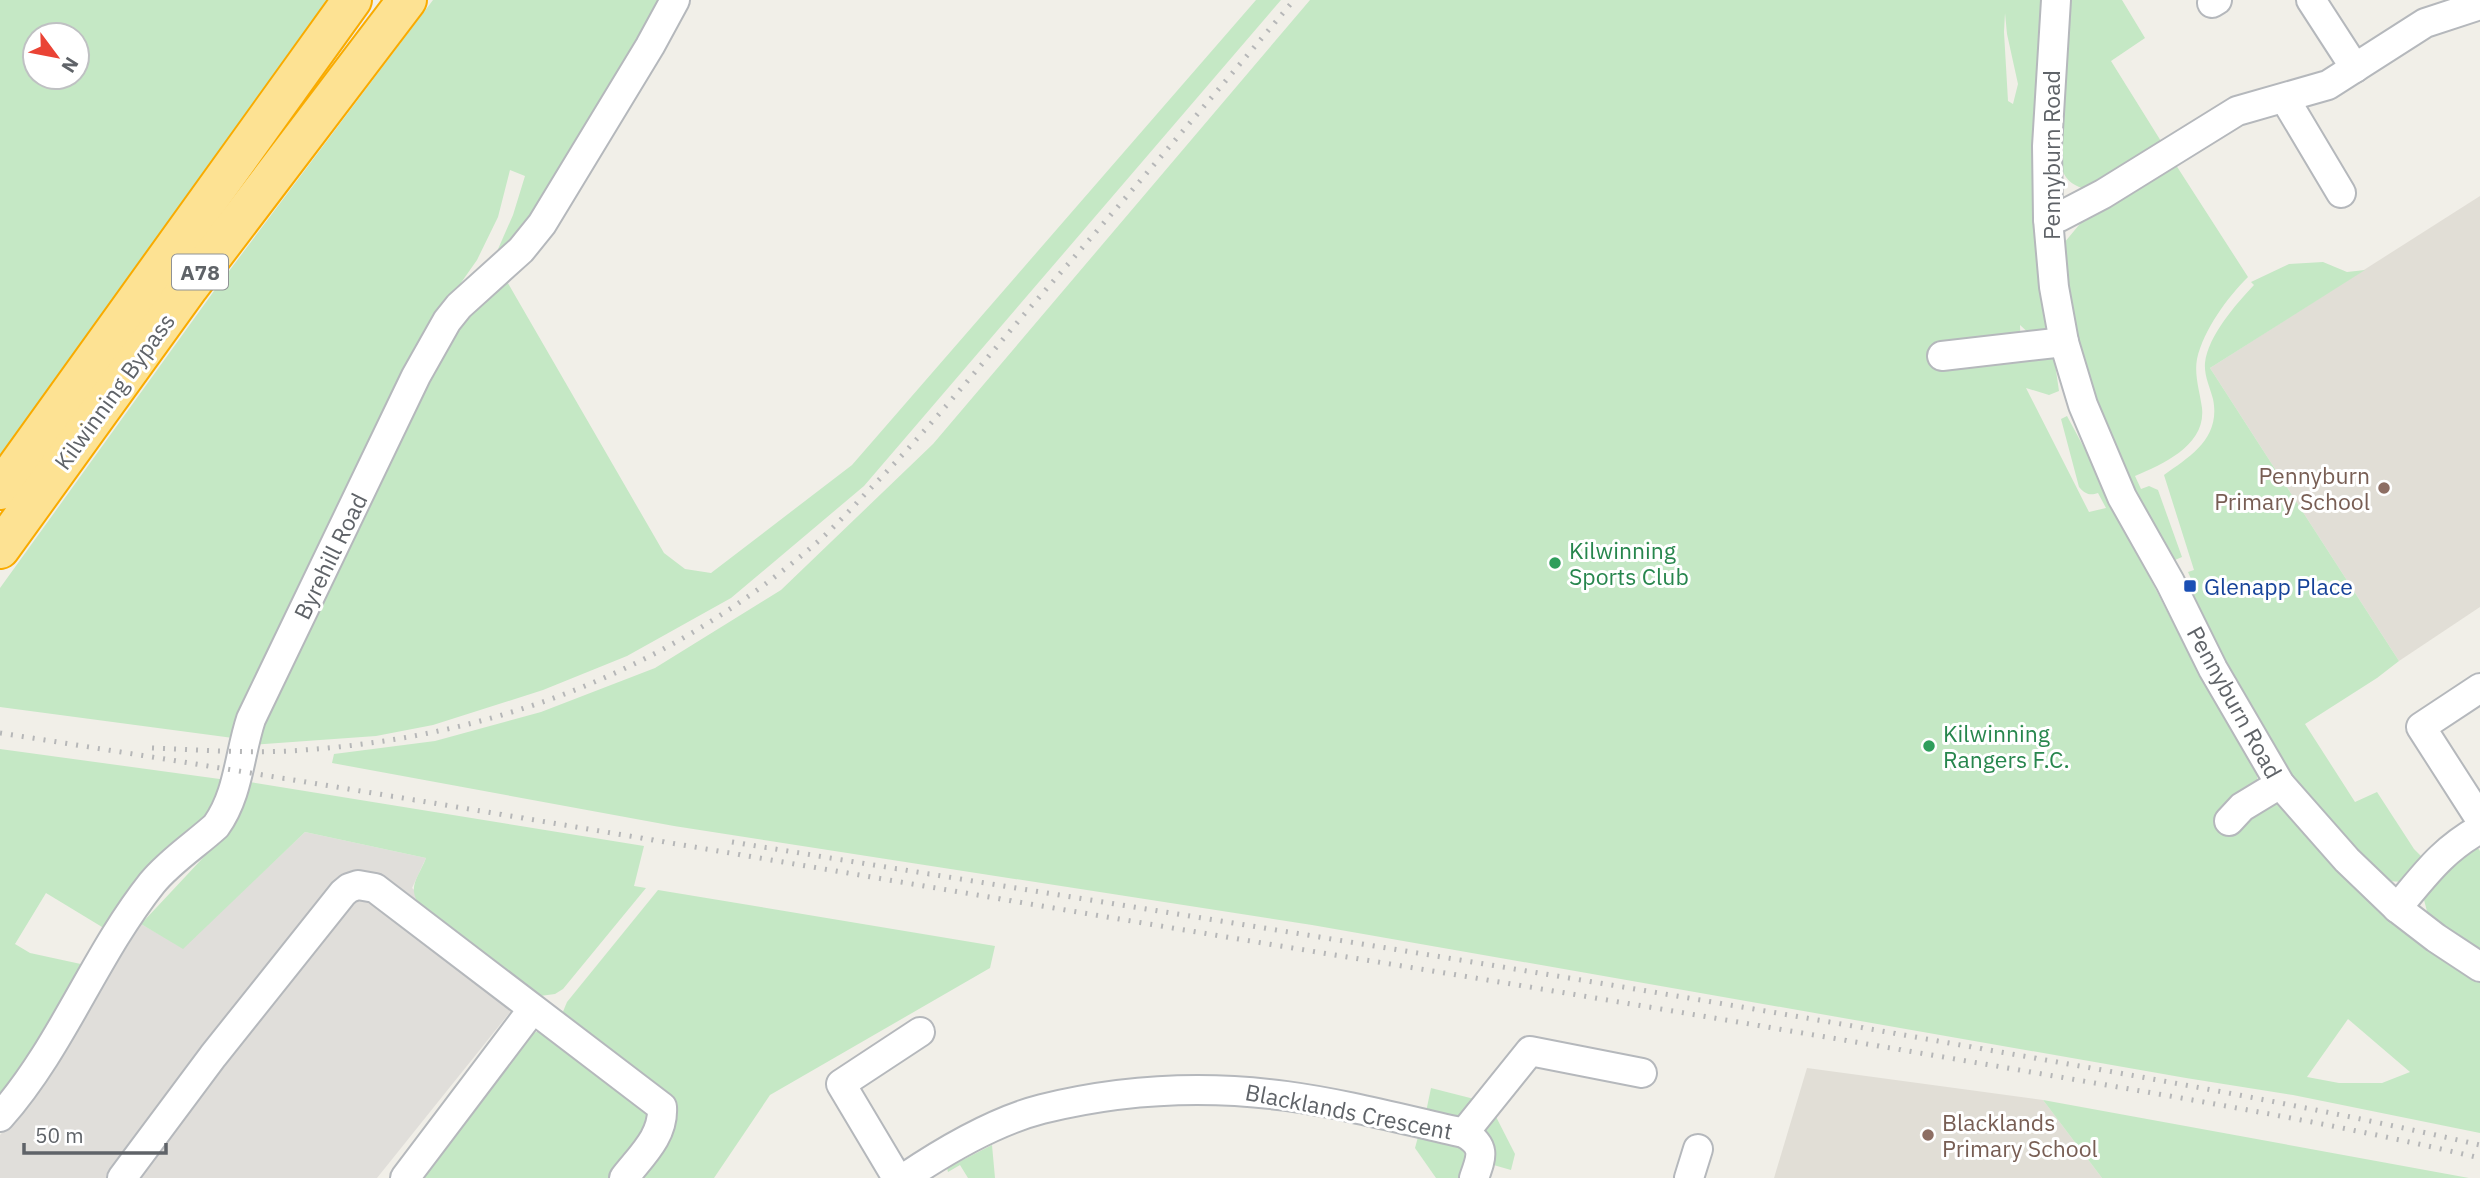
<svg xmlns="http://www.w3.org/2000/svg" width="2480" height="1178" font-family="'IBM Plex Sans',sans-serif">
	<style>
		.industrial { fill: #e0deda }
		.education { fill: #e1ded6 }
		.green { fill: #c5e8c5; fill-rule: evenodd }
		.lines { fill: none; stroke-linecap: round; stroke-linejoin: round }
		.minor-casing { stroke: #b5b8bc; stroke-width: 32 }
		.highway-casing { stroke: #f9ab00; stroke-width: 42 }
		.minor { stroke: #fff; stroke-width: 28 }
		.highway { stroke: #fde293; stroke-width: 38 }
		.rail { stroke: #b6b7b8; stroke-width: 5; stroke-dasharray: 2 9; stroke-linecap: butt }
		.education-dot { fill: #8d6e63; stroke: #fff; stroke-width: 2.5 }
		.leisure-dot { fill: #2e9e5b; stroke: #fff; stroke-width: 2.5 }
		.transit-dot { fill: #1a4fb4; stroke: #fff; stroke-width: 2.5 }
		.labels { text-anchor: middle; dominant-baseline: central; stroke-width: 6; stroke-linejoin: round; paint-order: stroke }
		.shield { fill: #fff; stroke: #8f9295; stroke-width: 2 }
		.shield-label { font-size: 21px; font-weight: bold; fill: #5f6368 }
		.street-label { font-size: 23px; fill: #5f6368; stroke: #fff }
		.education-label { font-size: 23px; fill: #785e54; stroke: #fff; text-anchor: end }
		.leisure-label { font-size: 23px; fill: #27864d; stroke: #fff; text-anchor: start }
		.transit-label { font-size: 23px; fill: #164399; stroke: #fff; text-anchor: start }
	</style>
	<rect width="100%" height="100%" fill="#f1efe8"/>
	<path class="industrial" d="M 305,832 L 426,858 L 412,888 L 527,991 L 377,1178 L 0,1178 L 0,1135 L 40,1087 L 141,924 L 183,948 Z"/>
	<g class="education">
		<path d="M 2480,196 L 2480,607 L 2399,661 L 2210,368 Z"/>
		<path d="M 1807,1068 L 2043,1100 L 2102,1178 L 1774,1178 Z"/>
	</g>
	<g class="green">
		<path d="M 0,0 L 335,0 L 0,465 ZM 35,35 L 77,35 L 77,77 L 35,77 Z"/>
		<path d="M 433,0 L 663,0 L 520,240 L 495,256 L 513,215 L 525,176 L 510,170 L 498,217 L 477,260 L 437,317 L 388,400 L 233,738 L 0,707 L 0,588 L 214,291 Z"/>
		<path d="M 1256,0 L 1281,0 L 864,486 L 731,598 L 627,656 L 543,690 L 433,725 L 376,736 L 249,745 L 445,341 L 505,278 L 664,553 L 685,569 L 711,573 L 852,465 Z"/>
		<path d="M 1310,0 L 2042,0 L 2037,102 L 2048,320 L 2044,332 L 2033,337 L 2020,325 L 2021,353 L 2054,357 L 2059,391 L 2049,395 L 2026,388 L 2089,512 L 2106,508 L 2098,493 C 2090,496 2085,494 2079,487 L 2061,419 L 2067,416 C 2103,482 2135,550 2170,617 C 2197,669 2228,720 2258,771 L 2257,782 C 2297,819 2328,865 2370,900 C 2404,929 2444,954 2480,980 L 2480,1133 L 2293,1095 L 2186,1078 L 1312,925 L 674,826 L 332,763 L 334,754 L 435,741 L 541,712 L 655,668 L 781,590 L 933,444 ZM 2005,13 L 2007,34 L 2018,84 L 2013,104 L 2008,101 L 2004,32 ZM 2348,1019 L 2410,1072 L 2382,1083 L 2339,1083 L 2307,1077 Z"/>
		<path d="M 2068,0 L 2122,0 L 2145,38 L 2111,61 L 2164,146 L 2085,189 C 2068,184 2063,176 2059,159 Z"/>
		<path d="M 2174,162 L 2248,277 C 2227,298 2204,329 2197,359 C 2194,375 2200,392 2202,408 C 2206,445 2164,464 2135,476 L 2141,489 L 2149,486 L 2158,490 L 2182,557 L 2175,560 L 2145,516 L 2099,414 L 2069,308 L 2064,243 L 2084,219 Z"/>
		<path d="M 2323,262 L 2347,272 L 2365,270 L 2210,368 L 2399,661 L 2377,678 L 2305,724 L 2355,802 L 2377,792 L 2414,849 L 2426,861 L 2403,882 L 2387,881 L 2379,878 L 2305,796 L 2243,699 L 2189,590 L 2195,588 L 2188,572 L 2194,570 L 2164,475 C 2191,456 2221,438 2213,399 C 2210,387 2204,376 2205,363 C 2208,336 2236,304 2254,285 L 2251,282 L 2289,264 Z"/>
		<path d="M 0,749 L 227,780 L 220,803 L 107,930 L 46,893 L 15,944 L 30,953 L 90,966 L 0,1106 Z"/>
		<path d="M 244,781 L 644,846 L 634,886 L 646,888 L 563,989 L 555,994 L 540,996 L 421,907 C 406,887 418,879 426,858 L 305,832 L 183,949 L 141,924 L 215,845 Z"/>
		<path d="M 2475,844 L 2480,851 L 2480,954 L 2429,919 L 2423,896 L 2427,888 Z"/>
		<path d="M 658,890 L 995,946 L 990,968 L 770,1095 L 714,1178 L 631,1178 L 665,1134 L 562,1014 L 567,1002 Z"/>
		<path d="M 536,1032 L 546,1032 L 652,1108 L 654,1119 L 612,1178 L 418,1178 L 523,1040 Z"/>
		<path d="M 1431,1088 L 1482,1101 L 1464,1123 L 1426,1112 Z"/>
		<path d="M 2043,1100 L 2469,1178 L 2102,1178 Z"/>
		<path d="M 1491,1107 L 1515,1154 L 1511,1170 L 1490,1164 L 1474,1130 Z"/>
		<path d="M 1418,1137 L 1464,1149 L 1465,1160 L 1460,1178 L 1436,1178 L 1415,1148 Z"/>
		<path d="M 992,1145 L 995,1178 L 968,1178 L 960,1165 L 948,1172 L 947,1168 Z"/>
	</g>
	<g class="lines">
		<g class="minor-casing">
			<g id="minor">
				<path d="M 2056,0 L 2047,146 L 2048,219 L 2054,287 L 2064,342 L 2083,405 L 2122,497 L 2170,582 L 2213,669 L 2280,784 L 2347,860 L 2397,908 L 2436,938 L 2480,967"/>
				<path d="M 2311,0 L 2355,68"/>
				<path d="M 2212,3 L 2217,0"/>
				<path d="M 2285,99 L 2341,193"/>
				<path d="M 2048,219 L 2059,217 L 2103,194 L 2237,111 L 2328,85 L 2425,23 L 2480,5"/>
				<path d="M 1942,356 L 2064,342"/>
				<path d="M 2480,688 L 2421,727 L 2480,819"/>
				<path d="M 2229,821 L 2242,807 L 2280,784"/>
				<path d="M 2397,908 C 2425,875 2441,851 2480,829"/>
				<path d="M 0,1117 C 62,1047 94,956 152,883 C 170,861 195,845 216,826 C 239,794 239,755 251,719 L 416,376 L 447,321 L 459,306 L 521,250 L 542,224 L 650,46 L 675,0"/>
				<path d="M 1464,1133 L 1530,1051 L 1642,1073"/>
				<path d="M 122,1178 L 213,1056 L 343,893 L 349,888 L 358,885 L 375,888 L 662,1107 C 664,1136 641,1156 624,1178"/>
				<path d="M 405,1178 L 532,1010"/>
				<path d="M 897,1178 L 841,1084 L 920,1032"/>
				<path d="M 904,1178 C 944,1151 995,1121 1042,1109 C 1123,1089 1204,1085 1286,1096 C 1346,1104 1405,1120 1464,1133 C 1486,1146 1482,1156 1474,1178"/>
				<path d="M 1689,1178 L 1698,1149"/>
			</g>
		</g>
		<g class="highway-casing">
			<g id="highway">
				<path d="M 0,490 L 352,0"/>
				<path d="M 0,549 L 189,287 L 407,0"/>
			</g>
		</g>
		<use href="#minor" class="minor"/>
		<use href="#highway" class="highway"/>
		<g class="rail">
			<path d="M 0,733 C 450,803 898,883 1347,957 C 1563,992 1779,1029 1996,1066 C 2157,1094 2320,1120 2480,1158"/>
			<path d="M 152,748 C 198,750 244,753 289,751 C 491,739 670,672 822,538 C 838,523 853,507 868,491 C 922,436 971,377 1021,318 C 1113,213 1204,107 1294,0"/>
			<path d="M 732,842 C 1113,904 1495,964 1876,1030 C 2077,1066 2280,1099 2480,1145"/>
		</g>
	</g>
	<g class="education-dot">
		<circle cx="2384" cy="488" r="7"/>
		<circle cx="1928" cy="1135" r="7"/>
	</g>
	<g class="leisure-dot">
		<circle cx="1555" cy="563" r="7"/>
		<circle cx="1929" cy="746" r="7"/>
	</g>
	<rect class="transit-dot" x="2183" y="579" width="14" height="14" rx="3.5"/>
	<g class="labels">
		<rect class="shield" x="172" y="254.5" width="56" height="35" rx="5"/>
		<g class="shield-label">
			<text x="200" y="272">A78</text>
		</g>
		<g class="street-label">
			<text transform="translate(2051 155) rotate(-90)">Pennyburn Road</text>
			<text transform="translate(114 391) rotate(-54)">Kilwinning Bypass</text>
			<text transform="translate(330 556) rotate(-64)">Byrehill Road</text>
			<text transform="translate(2235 702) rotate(61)">Pennyburn Road</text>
			<text transform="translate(1349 1111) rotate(11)">Blacklands Crescent</text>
		</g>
		<g class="education-label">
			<text x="2370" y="475">Pennyburn<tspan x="2370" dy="26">Primary School</tspan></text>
			<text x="1942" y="1122" text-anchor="start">Blacklands<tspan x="1942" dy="26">Primary School</tspan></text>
		</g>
		<g class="leisure-label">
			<text x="1569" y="550">Kilwinning<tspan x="1569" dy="26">Sports Club</tspan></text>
			<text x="1943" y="733">Kilwinning<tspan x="1943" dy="26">Rangers F.C.</tspan></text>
		</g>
		<g class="transit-label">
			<text x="2204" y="586">Glenapp Place</text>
		</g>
	</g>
	<g transform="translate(56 56) rotate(122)"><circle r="33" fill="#ffffff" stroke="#bfc1c3" stroke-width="2"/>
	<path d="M0-5L12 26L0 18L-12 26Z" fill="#ea4335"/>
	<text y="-10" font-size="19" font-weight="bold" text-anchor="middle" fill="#5f6368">N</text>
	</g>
	<path d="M24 1143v10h142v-10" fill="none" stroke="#5f6368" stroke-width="3.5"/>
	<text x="35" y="1143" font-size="21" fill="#5f6368" stroke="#ffffff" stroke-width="5" paint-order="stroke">50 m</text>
</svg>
